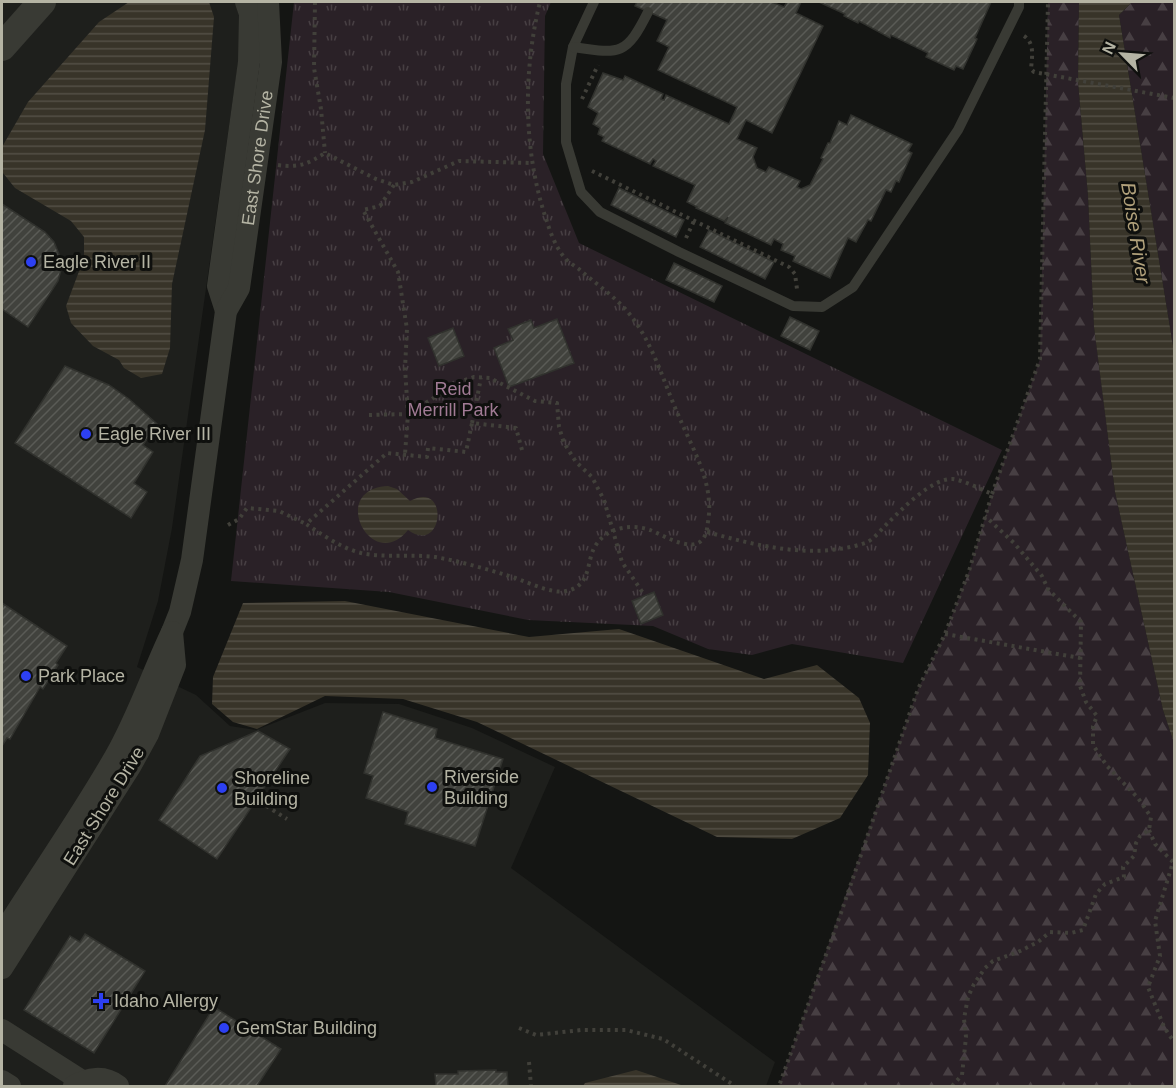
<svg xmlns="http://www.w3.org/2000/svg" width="1176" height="1088" font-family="Helvetica,sans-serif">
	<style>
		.built { fill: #1e1f1c }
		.forest { fill: url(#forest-firs) }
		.park { fill: url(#park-tufts) }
		.water { fill: url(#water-rules) }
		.building { fill: url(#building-hatch); stroke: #30312d; stroke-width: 1.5 }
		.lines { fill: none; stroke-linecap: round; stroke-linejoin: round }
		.path { stroke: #41403a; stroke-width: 4; stroke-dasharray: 3 4.5; stroke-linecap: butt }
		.service { stroke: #393a34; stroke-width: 10 }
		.minor { stroke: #393a34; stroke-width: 22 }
		.tertiary { stroke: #393a34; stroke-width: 28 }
		.poi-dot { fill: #2d40f2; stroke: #0f100e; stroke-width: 2 }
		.labels { text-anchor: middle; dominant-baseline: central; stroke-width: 6; stroke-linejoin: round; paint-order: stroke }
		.street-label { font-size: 18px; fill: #b5b4a4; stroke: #0f100e }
		.poi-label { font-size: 18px; fill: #b5b4a4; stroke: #0f100e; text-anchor: start }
		.park-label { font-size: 18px; fill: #a17b95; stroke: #0f100e }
		.water-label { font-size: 20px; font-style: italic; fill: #b1a17b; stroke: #0f100e }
	</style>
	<defs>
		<pattern id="forest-firs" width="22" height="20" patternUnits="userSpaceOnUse" patternTransform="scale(1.5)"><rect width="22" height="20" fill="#2a2127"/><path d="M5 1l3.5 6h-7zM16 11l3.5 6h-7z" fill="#473f43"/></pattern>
		<pattern id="park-tufts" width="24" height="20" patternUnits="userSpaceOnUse" patternTransform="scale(1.5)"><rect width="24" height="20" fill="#2a2127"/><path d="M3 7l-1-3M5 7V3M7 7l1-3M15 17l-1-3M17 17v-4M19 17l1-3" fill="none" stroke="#473f43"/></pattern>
		<pattern id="water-rules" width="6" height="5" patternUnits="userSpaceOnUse" patternTransform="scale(1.5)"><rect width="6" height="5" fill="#383429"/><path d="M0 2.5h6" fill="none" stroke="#534f45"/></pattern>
		<pattern id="building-hatch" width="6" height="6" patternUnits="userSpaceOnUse" patternTransform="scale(1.5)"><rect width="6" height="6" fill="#41423d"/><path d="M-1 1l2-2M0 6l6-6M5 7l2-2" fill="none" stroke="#5a5b56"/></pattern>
	</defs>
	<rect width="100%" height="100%" fill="#141513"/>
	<path class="built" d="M 2,2 L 235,2 L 240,19 L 239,56 L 172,528 L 158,601 L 137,667 L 196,695 L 230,726 L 256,730 L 325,703 L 399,704 L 472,728 L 555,767 L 511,868 L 775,1062 L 766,1086 L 2,1086 Z"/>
	<g class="forest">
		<path d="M 1048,2 L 1079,2 L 1078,82 L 1088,196 L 1094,326 L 1115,492 L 1163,710 L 1174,743 L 1174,1086 L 779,1086 L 918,689 L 945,634 L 969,571 L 992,494 L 1040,359 Z"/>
		<path d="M 1132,2 L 1174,2 L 1174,352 L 1119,15 Z"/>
	</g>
	<path class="park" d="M 294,2 L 551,2 L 545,16 L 543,154 L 579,243 L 1002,450 L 903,663 L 792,644 L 752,655 L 708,649 L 653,626 L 528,620 L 389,592 L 231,581 Z"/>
	<g class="water">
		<path d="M 129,2 L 209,2 L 214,17 L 205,130 L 172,284 L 170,348 L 162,374 L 141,378 L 124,368 L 119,360 L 93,346 L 71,323 L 66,306 L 84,258 L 84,237 L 71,221 L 15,188 L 3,173 L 2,147 L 28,102 L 99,22 Z"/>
		<path d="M 1079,2 L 1132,2 L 1119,15 L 1174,352 L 1174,743 L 1163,710 L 1115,492 L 1094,327 L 1088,196 L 1078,82 Z"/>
		<path d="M 388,486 L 397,489 L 410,501 C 450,479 444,556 408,530 C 372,575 327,489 388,486 Z"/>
		<path d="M 345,601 L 529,637 L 619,629 L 764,679 L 817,665 L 859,698 L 870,723 L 868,775 L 840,818 L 792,839 L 717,837 L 477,722 L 403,699 L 325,696 L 257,729 L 233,722 L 212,704 L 213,677 L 243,603 Z"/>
		<path d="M 636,1070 L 684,1086 L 583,1086 L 585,1083 Z"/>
	</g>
	<g class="building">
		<path d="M 637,2 L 772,2 L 784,7 L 787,2 L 801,2 L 796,13 L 823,26 L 772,133 L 746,120 L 737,139 L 757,148 L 753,157 L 757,168 L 766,172 L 769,167 L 800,181 L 797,187 L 801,189 L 810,185 L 823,159 L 821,158 L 828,143 L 830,143 L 839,121 L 847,125 L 851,115 L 912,144 L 908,151 L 912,153 L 899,182 L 896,181 L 891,192 L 886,190 L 871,221 L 868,220 L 856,242 L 848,238 L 830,278 L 793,261 L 795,256 L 781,250 L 783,244 L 774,239 L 771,245 L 725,223 L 728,217 L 724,221 L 696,208 L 697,207 L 687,202 L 695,185 L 653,166 L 656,161 L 653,159 L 650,164 L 602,141 L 604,137 L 598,134 L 600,128 L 593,124 L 598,113 L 588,107 L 603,73 L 623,80 L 625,76 L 663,94 L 661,99 L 664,100 L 666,95 L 729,124 L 737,107 L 658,70 L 669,47 L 657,41 L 667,20 L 635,6 Z"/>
		<path d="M 819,2 L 991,2 L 975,38 L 977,39 L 963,69 L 956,66 L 954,70 L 926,57 L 928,53 L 891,35 L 890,38 L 859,21 L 858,23 L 844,16 L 845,14 Z"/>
		<path d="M 619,188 L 684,220 L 676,237 L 611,205 Z"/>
		<path d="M 2,204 L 45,232 L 54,242 L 59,254 L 61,270 L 58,281 L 28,327 L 2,309 Z"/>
		<path d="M 709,230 L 774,262 L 765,279 L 700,247 Z"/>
		<path d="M 674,263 L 722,286 L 714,302 L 666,280 Z"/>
		<path d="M 790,317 L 819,331 L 810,350 L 781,336 Z"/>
		<path d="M 557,319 L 574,363 L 509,387 L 494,348 L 513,340 L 508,329 L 531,320 L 534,328 Z"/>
		<path d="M 453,328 L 464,356 L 439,366 L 428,338 Z"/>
		<path d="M 65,366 L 109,385 L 129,399 L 157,424 L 143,445 L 153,452 L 134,483 L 147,492 L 131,518 L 15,443 Z"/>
		<path d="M 654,592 L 663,615 L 641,624 L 632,601 Z"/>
		<path d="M 2,603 L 67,646 L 56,663 L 58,665 L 43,689 L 40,687 L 10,739 L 7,738 L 2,746 Z"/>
		<path d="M 383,712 L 437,729 L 435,738 L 503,759 L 475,846 L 405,824 L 408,812 L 366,798 L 373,776 L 364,773 Z"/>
		<path d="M 258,731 L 290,749 L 217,859 L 159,820 L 200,756 Z"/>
		<path d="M 85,934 L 145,971 L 94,1053 L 24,1010 L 70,936 L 80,942 Z"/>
		<path d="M 214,1007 L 281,1049 L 257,1086 L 165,1086 Z"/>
		<path d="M 496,1070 L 496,1072 L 507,1072 L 508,1086 L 436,1086 L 435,1074 L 458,1074 L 458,1071 Z"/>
	</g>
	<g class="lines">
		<g class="path">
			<path d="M 315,2 L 314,68 L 321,109 L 325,153"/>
			<path d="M 1024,36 C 1035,43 1032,57 1031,69 L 1034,72 L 1174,98"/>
			<path d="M 582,99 L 598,65"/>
			<path d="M 278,165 C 298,168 308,164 325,153 L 376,179 L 394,185 L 412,182 L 459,161 L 531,163"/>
			<path d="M 592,171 L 789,267 L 795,274 L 797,289"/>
			<path d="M 394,185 L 380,206 L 363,210 L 398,272 L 407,329 L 405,368 L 408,414 L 405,454"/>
			<path d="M 686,238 L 694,221"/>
			<path d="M 369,415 L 408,414 L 459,382 L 474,377 L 490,378 L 535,401 L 557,403 L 559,427 L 564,443 L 576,462 L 592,477 L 604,500 L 622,562 L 643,593"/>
			<path d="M 472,423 L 481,378"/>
			<path d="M 522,450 L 516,428 L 472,423 L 466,452 L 428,448 L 427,457 L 387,453 L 306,524 C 323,535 341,548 361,553 C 385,558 411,554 435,557 C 458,561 483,568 506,575 C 522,579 551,595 566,591 C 586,587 587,572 591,556 C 598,530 627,522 650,530 C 666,536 701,560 707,529 C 708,521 710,511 709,503 C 708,474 691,445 680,419 C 663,382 654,343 627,311 C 614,296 595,283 580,270 C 575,266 568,262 564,257 C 555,246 550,231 546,219 C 523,150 523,71 540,2"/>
			<path d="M 992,494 L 1040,359 L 1048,2"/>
			<path d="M 228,525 L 239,519 L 247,508 L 279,511 L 306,524"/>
			<path d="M 707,532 C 758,546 813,560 865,543 C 874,540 882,528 889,522 C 903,508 932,478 953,479 C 966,481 980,489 992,494 L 969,571 L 945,634 L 918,689 L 842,910 L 779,1086"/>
			<path d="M 945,634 L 1080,658"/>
			<path d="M 260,802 L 287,819"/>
			<path d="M 1149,830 L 1155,844 L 1173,862 L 1155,921 L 1160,956 L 1148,987 L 1164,1027 L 1174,1042"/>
			<path d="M 519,1028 L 536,1035 L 581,1030 L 626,1030 L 663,1039 L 735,1086"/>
			<path d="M 529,1062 L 531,1086"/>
			<path d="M 952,1086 L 962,1075 L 966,1037 L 964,1019 L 968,997 L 974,984 L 985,968 L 993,961 L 1018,952 L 1038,942 L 1050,932 L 1071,933 L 1083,930 L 1096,894 L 1105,884 L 1124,877 L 1123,867 L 1134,856 L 1136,843 L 1140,836 L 1149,830 L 1151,817 L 1138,798 L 1107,766 L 1093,745 L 1093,726 L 1097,716 L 1086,702 L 1080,686 L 1081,622 L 1048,589 L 1042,576 L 1014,543 L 985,516"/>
		</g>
		<g class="service">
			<path d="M 594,2 L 573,47 L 566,84 L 566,142 L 581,192 L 600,212 L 679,252 L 793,306 L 822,307 L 853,287 L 958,130 L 1019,7 L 1019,2"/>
			<path d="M 573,47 C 620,54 626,56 648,12"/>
		</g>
		<g class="minor">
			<path d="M 226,311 L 218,286 L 249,62 L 250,14 L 246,2"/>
			<path id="s1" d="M 172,632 L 180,612 L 192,560 L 226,311 L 239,288 L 271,62 L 268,2"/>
			<path d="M 2,935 C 39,876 80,818 115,757 C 138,717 152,674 172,632 L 175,665 L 148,734 L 131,765 L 2,968"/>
			<path d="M 2,1030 L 82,1081"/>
			<path d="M 2,1081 L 10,1086"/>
			<path d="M 74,1086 C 88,1078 104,1075 118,1086"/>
		</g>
		<path class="tertiary" d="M 2,47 L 42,2"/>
	</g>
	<g class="poi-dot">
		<circle cx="31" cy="262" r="6"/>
		<circle cx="86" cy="434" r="6"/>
		<circle cx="26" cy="676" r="6"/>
		<circle cx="432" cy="787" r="6"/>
		<circle cx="222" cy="788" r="6"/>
		<path d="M98 992h6v6h6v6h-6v6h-6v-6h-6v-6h6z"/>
		<circle cx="224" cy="1028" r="6"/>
	</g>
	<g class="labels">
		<g class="street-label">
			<text stroke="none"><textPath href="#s1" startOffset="484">East Shore Drive</textPath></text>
			<text transform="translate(104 806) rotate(-58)">East Shore Drive</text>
		</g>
		<g class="poi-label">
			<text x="43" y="262">Eagle River II</text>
			<text x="98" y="434">Eagle River III</text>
			<text x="38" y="676">Park Place</text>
			<text x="444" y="777">Riverside<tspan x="444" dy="21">Building</tspan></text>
			<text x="234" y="778">Shoreline<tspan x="234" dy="21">Building</tspan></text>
			<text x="114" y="1001">Idaho Allergy</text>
			<text x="236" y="1028">GemStar Building</text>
		</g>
		<g class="park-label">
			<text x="453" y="389">Reid<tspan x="453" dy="21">Merrill Park</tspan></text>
		</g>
		<g class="water-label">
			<text transform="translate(1136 233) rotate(81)">Boise River</text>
		</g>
	</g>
	<rect width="1176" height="1088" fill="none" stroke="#b5b4a4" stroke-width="6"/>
	<g transform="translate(1122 54) rotate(295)" stroke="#0f100e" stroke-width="4.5" paint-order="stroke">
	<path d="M0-4.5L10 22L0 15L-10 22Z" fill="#b5b4a4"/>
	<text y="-9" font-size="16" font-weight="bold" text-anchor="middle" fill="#b5b4a4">N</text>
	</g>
</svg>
